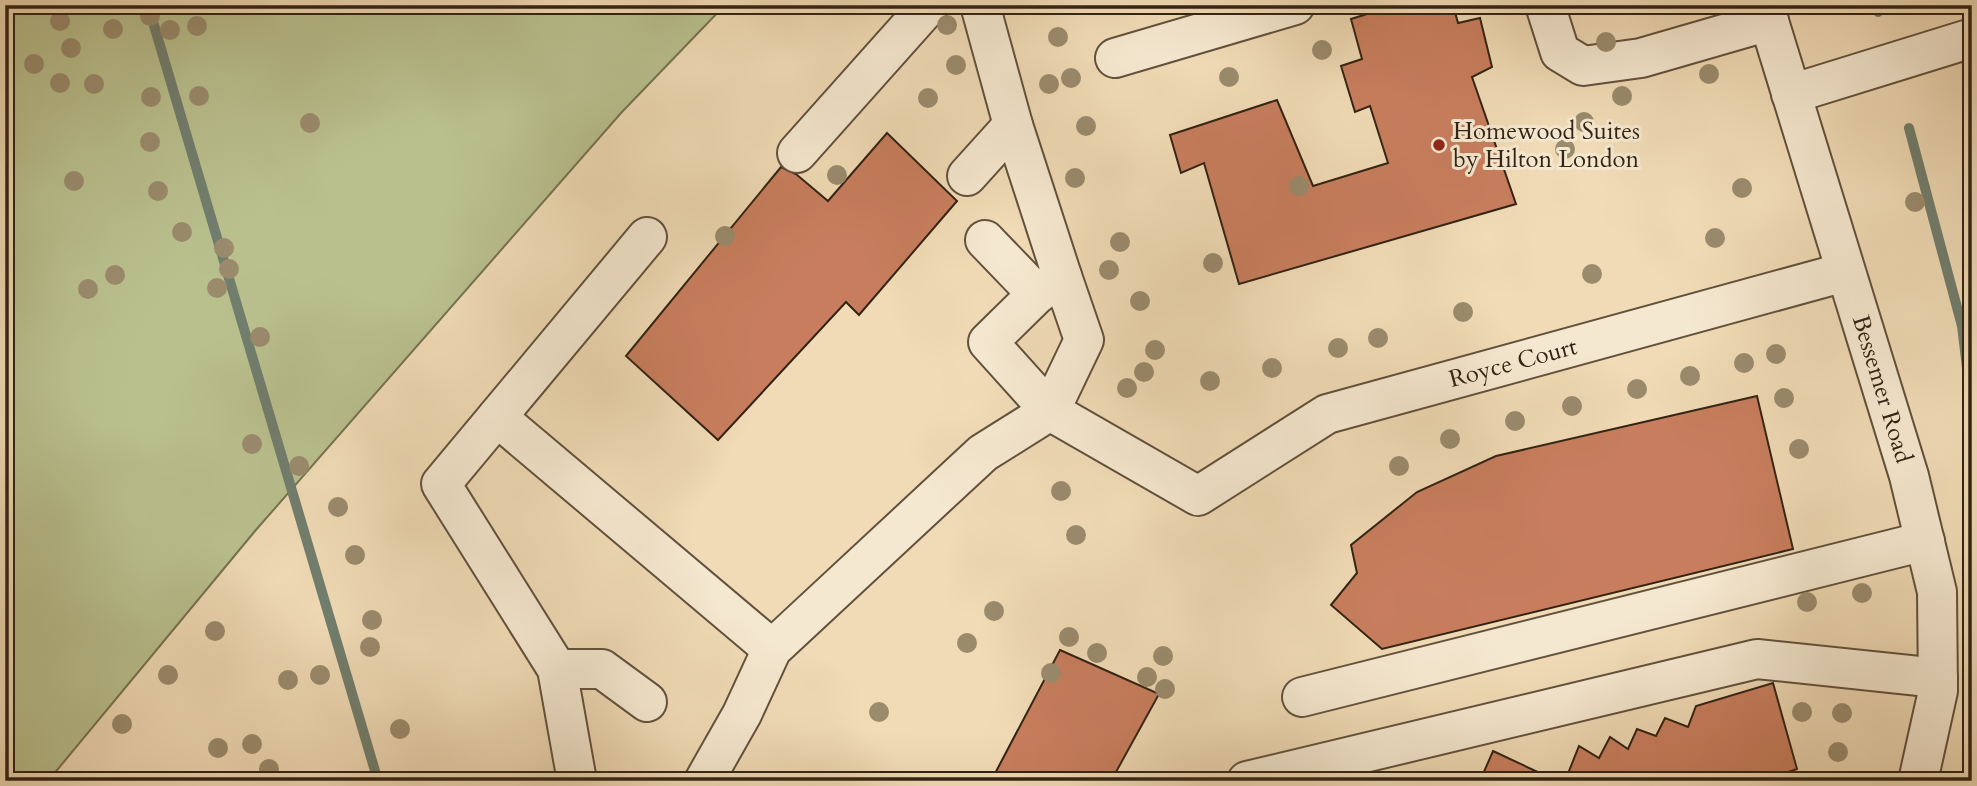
<svg xmlns="http://www.w3.org/2000/svg" width="1977" height="786" font-family="Cardo,serif">
	<style>
		.green { fill: #b9c08e; stroke: #767251; stroke-width: 2 }
		.lines { fill: none; stroke-linecap: round; stroke-linejoin: round }
		.stream { stroke: #717e6e; stroke-width: 10 }
		.building { fill: #c87e5e; stroke: #322314; stroke-width: 2 }
		.minor-casing { stroke: #62513c; stroke-width: 42 }
		.minor { stroke: #f5e8d0; stroke-width: 38 }
		.tree { fill: #9a8b6d }
		.poi-dot { fill: #8f2418; stroke: #f5e8d0; stroke-width: 2.5 }
		.labels { text-anchor: middle; dominant-baseline: central; stroke-width: 6; stroke-linejoin: round; paint-order: stroke }
		.poi-label { font-size: 24px; fill: #322314; stroke: #f5e8d0; text-anchor: start }
		.street-label { font-size: 24px; fill: #322314; stroke: #f5e8d0 }
	</style>
	<rect width="100%" height="100%" fill="#f0dbb6"/>
	<filter id="stains"><feTurbulence type="fractalNoise" baseFrequency=".00286" numOctaves="4"/><feColorMatrix values="0 0 0 0 .2 0 0 0 0 .09 0 0 0 0 .02 0 0 0 .5 -.17"/></filter>
	<radialGradient id="worn" r=".72"><stop offset=".6" stop-color="#630" stop-opacity="0"/><stop offset="1" stop-color="#630" stop-opacity=".3"/></radialGradient>
	<path class="green" d="M 5,5 L 725,5 L 621,113 L 255,531 L 48,781 L 5,781 Z"/>
	<g class="lines">
		<g class="stream">
			<path d="M 148,5 L 378,781"/>
			<path d="M 1876,5 L 1878,12"/>
			<path d="M 5,13 L 25,5"/>
			<path d="M 1909,128 L 1962,326 L 1968,376"/>
		</g>
	</g>
	<g class="building">
		<path d="M 1396,5 L 1453,5 L 1458,23 L 1480,18 L 1492,67 L 1472,77 L 1516,204 L 1239,284 L 1204,163 L 1181,173 L 1170,135 L 1277,100 L 1313,186 L 1388,163 L 1370,106 L 1355,112 L 1341,66 L 1362,59 L 1351,19 Z"/>
		<path d="M 887,133 L 957,201 L 859,315 L 846,302 L 718,440 L 626,356 L 781,167 L 796,174 L 828,201 Z"/>
		<path d="M 1757,396 L 1793,549 L 1382,649 L 1331,605 L 1357,573 L 1351,545 L 1417,492 L 1496,456 Z"/>
		<path d="M 1060,650 L 1159,694 L 1111,781 L 991,781 Z"/>
		<path d="M 1773,683 L 1797,769 L 1762,781 L 1565,781 L 1579,746 L 1599,758 L 1610,737 L 1628,749 L 1637,729 L 1656,736 L 1665,718 L 1688,727 L 1696,706 Z"/>
		<path d="M 1493,751 L 1557,781 L 1480,781 Z"/>
	</g>
	<g class="lines">
		<g class="minor-casing">
			<g id="minor">
				<path d="M 980,5 L 1013,125 L 1062,276"/>
				<path d="M 1545,5 L 1560,52 L 1583,66 L 1641,58 L 1769,21"/>
				<path d="M 1764,5 L 1909,476 L 1937,592 L 1938,691 L 1918,781"/>
				<path d="M 1115,58 L 1295,5"/>
				<path d="M 1791,94 L 1972,38"/>
				<path d="M 797,153 L 929,5"/>
				<path d="M 967,176 L 1013,125"/>
				<path d="M 985,240 L 1037,294"/>
				<path d="M 497,417 L 772,649"/>
				<path d="M 557,669 L 602,669 L 647,702"/>
				<path d="M 1302,697 L 1925,541"/>
				<path d="M 577,781 L 557,669 L 441,484 L 647,237"/>
				<path d="M 704,781 L 742,714 L 772,649 L 983,453 L 1050,411 L 1084,340 L 1062,276 L 1037,294 L 988,342 L 1050,411 L 1198,496 L 1327,414 L 1845,272"/>
				<path d="M 1247,781 L 1757,659 L 1938,678"/>
			</g>
		</g>
		<use href="#minor" class="minor"/>
	</g>
	<g class="tree">
		<circle cx="150" cy="16" r="10"/>
		<circle cx="60" cy="21" r="10"/>
		<circle cx="947" cy="25" r="10"/>
		<circle cx="197" cy="26" r="10"/>
		<circle cx="113" cy="29" r="10"/>
		<circle cx="170" cy="30" r="10"/>
		<circle cx="1058" cy="37" r="10"/>
		<circle cx="1606" cy="42" r="10"/>
		<circle cx="71" cy="48" r="10"/>
		<circle cx="1322" cy="50" r="10"/>
		<circle cx="34" cy="64" r="10"/>
		<circle cx="956" cy="65" r="10"/>
		<circle cx="1709" cy="74" r="10"/>
		<circle cx="1229" cy="77" r="10"/>
		<circle cx="1071" cy="78" r="10"/>
		<circle cx="60" cy="83" r="10"/>
		<circle cx="94" cy="84" r="10"/>
		<circle cx="1049" cy="84" r="10"/>
		<circle cx="199" cy="96" r="10"/>
		<circle cx="1622" cy="96" r="10"/>
		<circle cx="151" cy="97" r="10"/>
		<circle cx="928" cy="98" r="10"/>
		<circle cx="1584" cy="122" r="10"/>
		<circle cx="310" cy="123" r="10"/>
		<circle cx="1086" cy="126" r="10"/>
		<circle cx="150" cy="142" r="10"/>
		<circle cx="1565" cy="149" r="10"/>
		<circle cx="837" cy="175" r="10"/>
		<circle cx="1075" cy="178" r="10"/>
		<circle cx="74" cy="181" r="10"/>
		<circle cx="1299" cy="186" r="10"/>
		<circle cx="1742" cy="188" r="10"/>
		<circle cx="158" cy="191" r="10"/>
		<circle cx="1915" cy="202" r="10"/>
		<circle cx="182" cy="232" r="10"/>
		<circle cx="725" cy="236" r="10"/>
		<circle cx="1715" cy="238" r="10"/>
		<circle cx="1120" cy="242" r="10"/>
		<circle cx="224" cy="248" r="10"/>
		<circle cx="1213" cy="263" r="10"/>
		<circle cx="229" cy="269" r="10"/>
		<circle cx="1109" cy="270" r="10"/>
		<circle cx="1592" cy="274" r="10"/>
		<circle cx="115" cy="275" r="10"/>
		<circle cx="217" cy="288" r="10"/>
		<circle cx="88" cy="289" r="10"/>
		<circle cx="1140" cy="301" r="10"/>
		<circle cx="1463" cy="312" r="10"/>
		<circle cx="260" cy="337" r="10"/>
		<circle cx="1378" cy="338" r="10"/>
		<circle cx="1338" cy="348" r="10"/>
		<circle cx="1155" cy="350" r="10"/>
		<circle cx="1776" cy="354" r="10"/>
		<circle cx="1744" cy="363" r="10"/>
		<circle cx="1272" cy="368" r="10"/>
		<circle cx="1144" cy="372" r="10"/>
		<circle cx="1690" cy="376" r="10"/>
		<circle cx="1210" cy="381" r="10"/>
		<circle cx="1127" cy="388" r="10"/>
		<circle cx="1637" cy="389" r="10"/>
		<circle cx="1784" cy="398" r="10"/>
		<circle cx="1572" cy="406" r="10"/>
		<circle cx="1515" cy="421" r="10"/>
		<circle cx="1450" cy="439" r="10"/>
		<circle cx="252" cy="444" r="10"/>
		<circle cx="1799" cy="449" r="10"/>
		<circle cx="299" cy="466" r="10"/>
		<circle cx="1399" cy="466" r="10"/>
		<circle cx="1061" cy="491" r="10"/>
		<circle cx="338" cy="507" r="10"/>
		<circle cx="1076" cy="535" r="10"/>
		<circle cx="355" cy="555" r="10"/>
		<circle cx="1862" cy="593" r="10"/>
		<circle cx="1807" cy="602" r="10"/>
		<circle cx="994" cy="611" r="10"/>
		<circle cx="372" cy="620" r="10"/>
		<circle cx="215" cy="631" r="10"/>
		<circle cx="1069" cy="637" r="10"/>
		<circle cx="967" cy="643" r="10"/>
		<circle cx="370" cy="647" r="10"/>
		<circle cx="1097" cy="653" r="10"/>
		<circle cx="1163" cy="656" r="10"/>
		<circle cx="1051" cy="673" r="10"/>
		<circle cx="168" cy="675" r="10"/>
		<circle cx="320" cy="675" r="10"/>
		<circle cx="1147" cy="677" r="10"/>
		<circle cx="288" cy="680" r="10"/>
		<circle cx="1165" cy="689" r="10"/>
		<circle cx="879" cy="712" r="10"/>
		<circle cx="1802" cy="712" r="10"/>
		<circle cx="1842" cy="713" r="10"/>
		<circle cx="122" cy="724" r="10"/>
		<circle cx="400" cy="729" r="10"/>
		<circle cx="252" cy="744" r="10"/>
		<circle cx="218" cy="748" r="10"/>
		<circle cx="1838" cy="752" r="10"/>
		<circle cx="269" cy="769" r="10"/>
	</g>
	<circle class="poi-dot" cx="1439" cy="145" r="7"/>
	<g class="labels">
		<g class="poi-label">
			<text x="1453" y="131">Homewood Suites<tspan x="1453" dy="28">by Hilton London</tspan></text>
		</g>
		<g class="street-label">
			<text transform="translate(1513 363) rotate(-15)">Royce Court</text>
			<text transform="translate(1882 389) rotate(73)">Bessemer Road</text>
		</g>
	</g>
	<rect width="1977" height="786" fill="none" stroke="#f0dbb6" stroke-width="28"/>
	<rect x="7" y="7" width="1963" height="772" fill="none" stroke="#322314" stroke-width="3.5"/>
	<rect x="14" y="14" width="1949" height="758" fill="none" stroke="#322314" stroke-width="2"/>
	<rect width="100%" height="100%" filter="url(#stains)"/>
	<rect width="100%" height="100%" fill="url(#worn)"/>
</svg>
